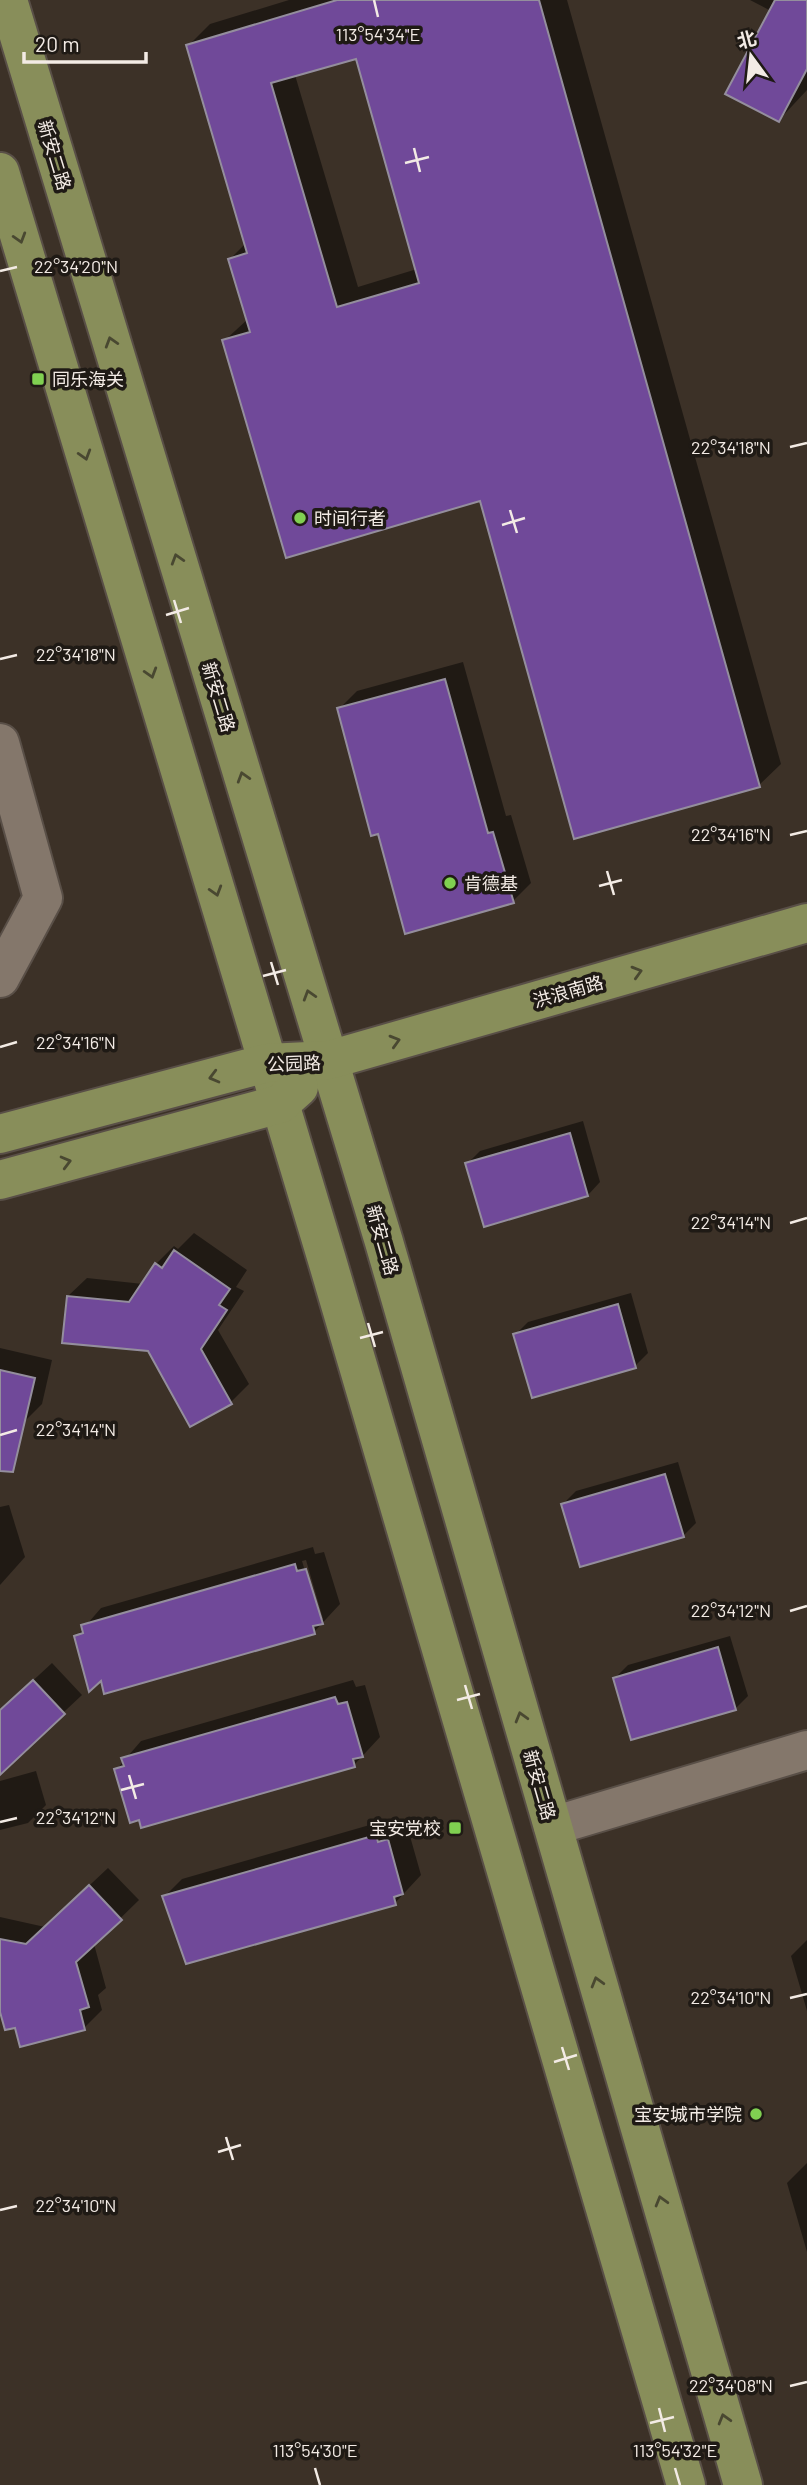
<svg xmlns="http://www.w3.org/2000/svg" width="807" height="2485" font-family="Barlow,'Noto Sans SC',sans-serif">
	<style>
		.shadow { fill: #0007; fill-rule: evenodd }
		.building { fill: #704999; stroke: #948e9d; stroke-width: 2; fill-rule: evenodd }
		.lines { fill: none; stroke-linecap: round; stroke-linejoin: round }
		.minor-casing { stroke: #594f47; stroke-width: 42 }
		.major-casing { stroke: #594f47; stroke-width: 42 }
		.minor { stroke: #84776b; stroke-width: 38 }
		.major { stroke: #888e5a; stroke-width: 38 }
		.oneway { stroke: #494831 }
		.ticks { fill: none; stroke: #f3ebe5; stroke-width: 2.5 }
		.poi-dot { fill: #80d051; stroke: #1f1a15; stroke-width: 2.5 }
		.labels { text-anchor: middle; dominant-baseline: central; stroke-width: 7; stroke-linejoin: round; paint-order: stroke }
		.street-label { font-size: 18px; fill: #f3ebe5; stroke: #1f1a15 }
		.poi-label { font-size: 18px; fill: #f3ebe5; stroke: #1f1a15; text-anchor: start }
		.ticks-label { font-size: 18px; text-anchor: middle; fill: #f3ebe5; stroke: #1f1a15; stroke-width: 7; stroke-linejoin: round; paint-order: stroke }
	</style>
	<rect width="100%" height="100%" fill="#3c3127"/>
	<g class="shadow">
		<path d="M 289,0 L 567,0 L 781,764 L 759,785 L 481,499 L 224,341 L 248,319 L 230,259 L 246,243 L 188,46 L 210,24 ZM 358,57 L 417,269 L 358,287 L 295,75 Z"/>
		<path d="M 750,0 L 807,0 L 807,90 L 779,120 L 771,11 Z"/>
		<path d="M 463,662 L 506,816 L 511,815 L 531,883 L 513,901 L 379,832 L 339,709 L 357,691 Z"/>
		<path d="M 583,1121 L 600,1182 L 588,1195 L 467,1164 L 480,1151 Z"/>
		<path d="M 194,1233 L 247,1270 L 236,1287 L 244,1291 L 218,1330 L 249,1384 L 231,1402 L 68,1296 L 87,1278 L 143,1284 L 156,1264 L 174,1246 L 178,1249 Z"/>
		<path d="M 631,1293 L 648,1353 L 635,1366 L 515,1335 L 528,1322 Z"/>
		<path d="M 0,1348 L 52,1360 L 42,1404 L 24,1422 L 0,1417 Z"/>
		<path d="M 678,1462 L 696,1523 L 683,1536 L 563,1504 L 576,1491 Z"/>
		<path d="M 9,1505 L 25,1557 L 0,1585 L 0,1507 Z"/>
		<path d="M 313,1547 L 315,1554 L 324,1552 L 340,1604 L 314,1632 L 102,1678 L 76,1637 L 101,1608 ZM 306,1560 L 323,1619 L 320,1621 L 302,1561 Z"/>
		<path d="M 730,1636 L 748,1696 L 735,1709 L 615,1678 L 628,1665 Z"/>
		<path d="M 52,1663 L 82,1695 L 0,1772 L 0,1711 Z"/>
		<path d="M 353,1680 L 356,1687 L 365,1685 L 380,1737 L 354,1765 L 116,1770 L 141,1741 Z"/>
		<path d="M 36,1771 L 46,1805 L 28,1823 L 0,1830 L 0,1781 Z"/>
		<path d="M 394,1818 L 396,1825 L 406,1822 L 421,1875 L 395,1903 L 164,1897 L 182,1879 Z"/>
		<path d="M 108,1868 L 139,1900 L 94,1944 L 106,1988 L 98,1995 L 102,2010 L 84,2028 L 16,2026 L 0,2005 L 0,1917 L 45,1927 Z"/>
		<path d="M 807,1940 L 807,2011 L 791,1956 Z"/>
		<path d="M 807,2163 L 807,2252 L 787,2183 Z"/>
	</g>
	<g class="building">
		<path d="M 337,0 L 539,0 L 760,787 L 574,839 L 480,501 L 286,558 L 222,340 L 250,332 L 228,259 L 247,253 L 186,45 ZM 356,59 L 419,283 L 337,307 L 271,83 Z"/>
		<path d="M 775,0 L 807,0 L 807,69 L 779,122 L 725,94 Z"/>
		<path d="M 445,679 L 488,833 L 493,832 L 514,903 L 405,934 L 378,834 L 371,836 L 337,708 Z"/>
		<path d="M 570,1133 L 588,1196 L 484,1227 L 465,1163 Z"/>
		<path d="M 174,1250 L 230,1289 L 219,1305 L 227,1310 L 201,1349 L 232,1404 L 190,1427 L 148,1351 L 62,1343 L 67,1296 L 129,1302 L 155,1263 L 162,1268 Z"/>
		<path d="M 618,1304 L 636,1368 L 532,1398 L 513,1334 Z"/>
		<path d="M 0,1370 L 35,1378 L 13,1472 L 0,1471 Z"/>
		<path d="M 665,1474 L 684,1537 L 580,1567 L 561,1504 Z"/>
		<path d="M 295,1564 L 297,1571 L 306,1569 L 323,1624 L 313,1626 L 315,1634 L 104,1694 L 101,1681 L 89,1692 L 74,1636 L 83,1633 L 81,1625 Z"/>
		<path d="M 718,1647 L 736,1710 L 631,1740 L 613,1678 Z"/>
		<path d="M 33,1680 L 65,1714 L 0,1775 L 0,1710 Z"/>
		<path d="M 335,1697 L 338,1704 L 347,1702 L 363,1757 L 353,1759 L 355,1767 L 141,1828 L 139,1820 L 130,1823 L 114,1769 L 124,1766 L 121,1758 Z"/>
		<path d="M 376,1835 L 378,1842 L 388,1839 L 403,1894 L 394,1897 L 396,1905 L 186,1964 L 162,1896 Z"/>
		<path d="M 89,1885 L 122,1920 L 76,1962 L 89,2007 L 80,2010 L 85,2030 L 20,2047 L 15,2028 L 5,2030 L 0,2012 L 0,1939 L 26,1944 Z"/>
	</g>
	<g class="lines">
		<g class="minor-casing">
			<g id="minor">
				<path d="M 0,743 L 43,898 L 0,978"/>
				<path d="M 553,1826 L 807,1750"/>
			</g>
		</g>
		<g class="major-casing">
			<g id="major">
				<path d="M 8,0 L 384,1242 L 743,2485"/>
				<path d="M 0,172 L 327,1260 L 686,2485"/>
				<path d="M 0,1134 L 267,1063 L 329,1060 L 807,923"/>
				<path d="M 0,1180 L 280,1104 L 299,1087"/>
			</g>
		</g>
		<use href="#minor" class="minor"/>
		<use href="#major" class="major"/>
	</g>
	<defs><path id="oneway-chevron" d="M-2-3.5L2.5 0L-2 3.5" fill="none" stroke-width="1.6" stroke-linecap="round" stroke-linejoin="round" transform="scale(1.75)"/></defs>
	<g class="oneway">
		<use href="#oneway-chevron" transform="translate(20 238) rotate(73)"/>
		<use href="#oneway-chevron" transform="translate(111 342) rotate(-107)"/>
		<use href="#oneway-chevron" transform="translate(85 455) rotate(73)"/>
		<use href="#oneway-chevron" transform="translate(177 559) rotate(-107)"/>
		<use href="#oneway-chevron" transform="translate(151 673) rotate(73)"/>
		<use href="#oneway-chevron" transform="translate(243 777) rotate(-107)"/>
		<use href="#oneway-chevron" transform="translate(216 891) rotate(73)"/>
		<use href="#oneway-chevron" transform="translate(637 972) rotate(-16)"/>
		<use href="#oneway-chevron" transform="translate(309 995) rotate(-107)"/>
		<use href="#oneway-chevron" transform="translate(395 1041) rotate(-16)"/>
		<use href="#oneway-chevron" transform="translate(214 1077) rotate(165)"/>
		<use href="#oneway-chevron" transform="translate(66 1162) rotate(-15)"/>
		<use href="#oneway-chevron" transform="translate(521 1717) rotate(-106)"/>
		<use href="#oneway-chevron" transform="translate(597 1982) rotate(-106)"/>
		<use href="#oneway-chevron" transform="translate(661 2201) rotate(-106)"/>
		<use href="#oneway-chevron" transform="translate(724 2419) rotate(-106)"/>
	</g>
	<path class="ticks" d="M 374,0 L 378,17M 414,148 L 420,172M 405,163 L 429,157M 0,271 L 17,267M 790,447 L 807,443M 510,510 L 517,533M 502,525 L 525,518M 174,600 L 181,623M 166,615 L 189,608M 0,659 L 17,655M 790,835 L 807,831M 607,871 L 614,895M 599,886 L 622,880M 271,962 L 278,985M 263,976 L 286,970M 0,1047 L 17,1042M 790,1223 L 807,1218M 368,1323 L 375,1347M 360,1338 L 383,1332M 0,1435 L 17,1430M 790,1611 L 807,1606M 465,1685 L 472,1709M 457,1700 L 480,1694M 129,1775 L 136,1799M 121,1790 L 144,1784M 0,1822 L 17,1818M 790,1998 L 807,1994M 562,2047 L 569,2070M 554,2062 L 577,2055M 226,2137 L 233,2160M 218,2152 L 241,2145M 0,2210 L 17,2206M 790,2386 L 807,2382M 659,2408 L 665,2432M 650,2423 L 674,2417M 315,2468 L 320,2485M 675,2468 L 680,2485"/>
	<g class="poi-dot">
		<rect x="31" y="372" width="14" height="14" rx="3.5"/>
		<circle cx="300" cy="518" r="7"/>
		<circle cx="450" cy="883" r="7"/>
		<rect x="448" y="1821" width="14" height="14" rx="3.5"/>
		<circle cx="756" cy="2114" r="7"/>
	</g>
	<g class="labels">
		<g class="street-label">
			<text transform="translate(55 155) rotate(73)">新安二路</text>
			<text transform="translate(219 697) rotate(73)">新安二路</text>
			<text transform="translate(568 991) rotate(-16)">洪浪南路</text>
			<text transform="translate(294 1063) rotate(-2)">公园路</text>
			<text transform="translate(383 1240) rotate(74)">新安二路</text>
			<text transform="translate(540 1785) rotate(74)">新安二路</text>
		</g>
		<g class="poi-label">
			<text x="52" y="379">同乐海关</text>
			<text x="314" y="518">时间行者</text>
			<text x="464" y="883">肯德基</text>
			<text x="441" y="1828" text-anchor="end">宝安党校</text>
			<text x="742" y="2114" text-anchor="end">宝安城市学院</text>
		</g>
	</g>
	<g class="ticks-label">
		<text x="378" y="41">113°54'34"E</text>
		<text x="76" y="273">22°34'20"N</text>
		<text x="731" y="454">22°34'18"N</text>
		<text x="76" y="661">22°34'18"N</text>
		<text x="731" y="841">22°34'16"N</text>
		<text x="76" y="1049">22°34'16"N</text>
		<text x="731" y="1229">22°34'14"N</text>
		<text x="76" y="1436">22°34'14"N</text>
		<text x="731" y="1617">22°34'12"N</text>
		<text x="76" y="1824">22°34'12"N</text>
		<text x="731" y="2004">22°34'10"N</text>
		<text x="76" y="2212">22°34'10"N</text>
		<text x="731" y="2392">22°34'08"N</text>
		<text x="315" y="2457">113°54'30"E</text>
		<text x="675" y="2457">113°54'32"E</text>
	</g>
	<g transform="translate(751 56) rotate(345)" stroke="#1f1a15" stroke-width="5" paint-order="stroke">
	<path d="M0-5L12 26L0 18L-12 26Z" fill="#f3ebe5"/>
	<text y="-10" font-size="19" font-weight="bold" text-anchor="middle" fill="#f3ebe5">北</text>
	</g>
	<path d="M24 52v10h122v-10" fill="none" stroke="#f3ebe5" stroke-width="3.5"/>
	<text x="35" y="52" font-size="21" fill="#f3ebe5" stroke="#1f1a15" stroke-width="5" paint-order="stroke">20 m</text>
</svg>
